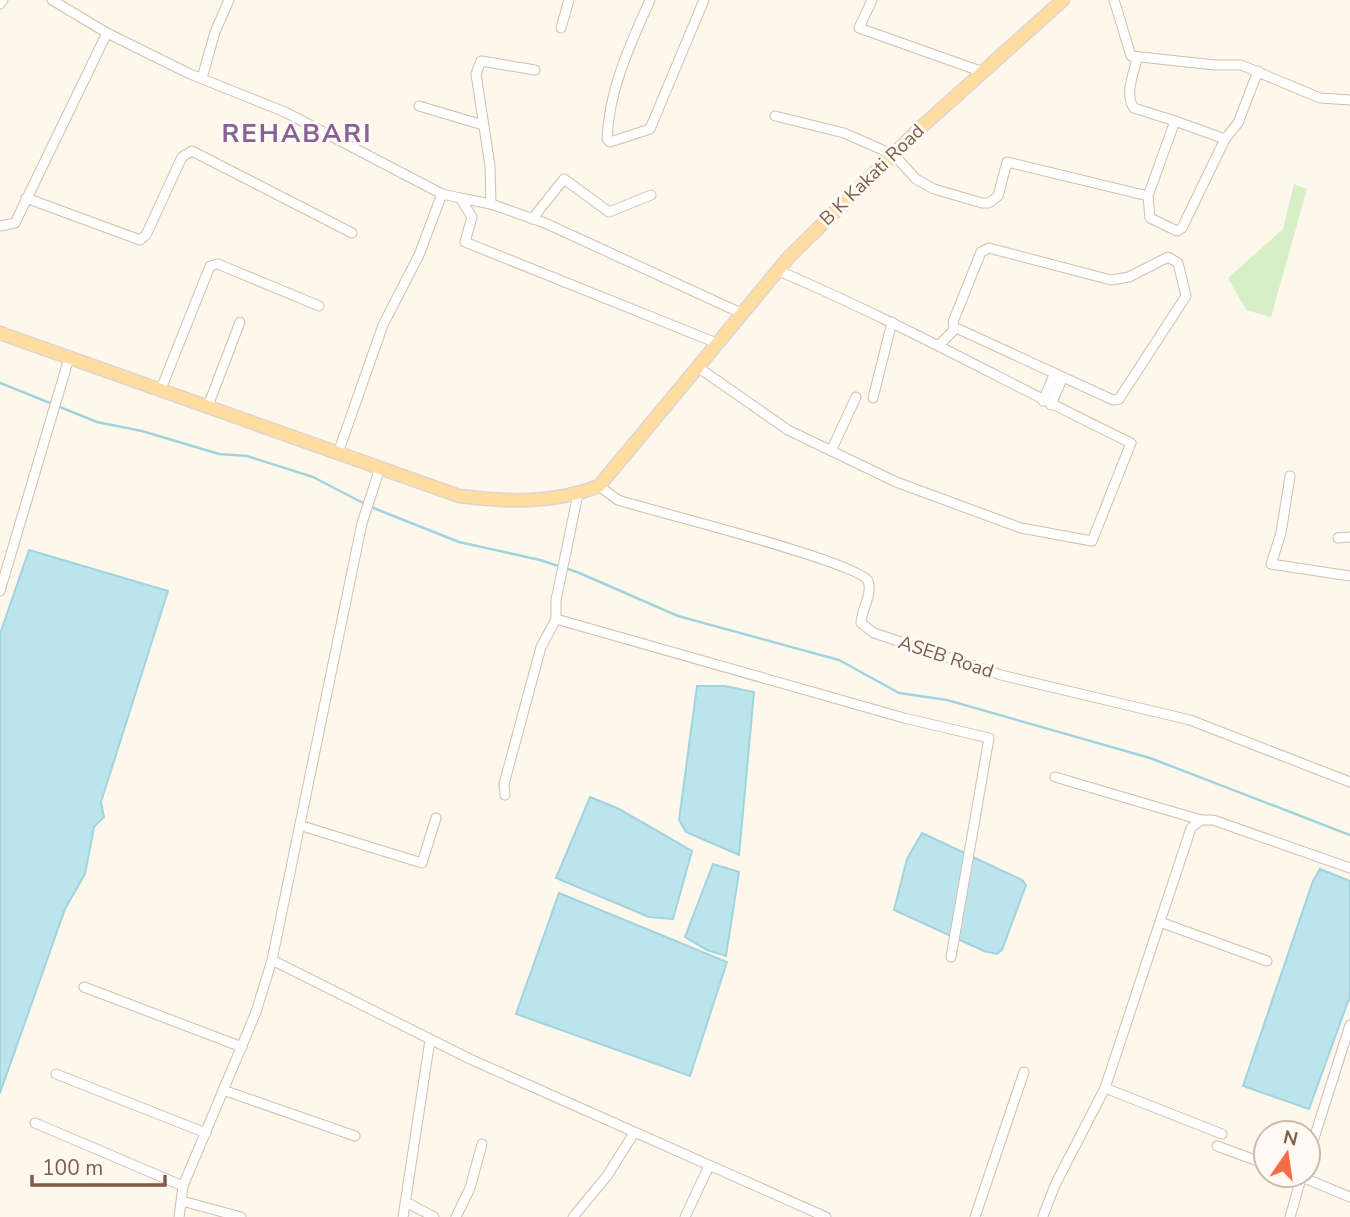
<svg xmlns="http://www.w3.org/2000/svg" width="1350" height="1217" font-family="'Nunito Sans',sans-serif">
	<style>
		.green { fill: #d6efc6 }
		.water { fill: #bbe4ec; stroke: #a0d4df; stroke-width: 2 }
		.lines { fill: none; stroke-linecap: round; stroke-linejoin: round }
		.stream { stroke: #a0d4df; stroke-width: 2.5 }
		.minor-casing { stroke: #d3beae; stroke-width: 11 }
		.major-casing { stroke: #ddd5d0; stroke-width: 15 }
		.minor { stroke: #fff; stroke-width: 9 }
		.major { stroke: #ffdda1; stroke-width: 12 }
		.labels { text-anchor: middle; dominant-baseline: central; stroke-width: 6; stroke-linejoin: round; paint-order: stroke }
		.street-label { font-size: 19px; fill: #7e5c49; stroke: #fffaf3 }
		.district-label { font-size: 26px; font-weight: bold; letter-spacing: 2px; fill: #876299; stroke: #fffaf3 }
	</style>
	<rect width="100%" height="100%" fill="#fef7eb"/>
	<path class="green" d="M 1294,184 L 1307,189 L 1271,317 L 1246,310 L 1228,278 L 1283,229 Z"/>
	<g class="water">
		<path d="M 29,550 L 168,591 L 101,802 L 104,817 L 94,827 L 85,874 L 65,909 L 0,1093 L 0,634 Z"/>
		<path d="M 697,686 L 725,686 L 754,692 L 739,855 L 686,832 L 679,820 Z"/>
		<path d="M 590,797 L 619,809 L 692,851 L 673,919 L 649,917 L 556,878 Z"/>
		<path d="M 922,833 L 1022,880 L 1026,885 L 1002,950 L 997,954 L 984,951 L 894,910 L 907,859 Z"/>
		<path d="M 713,864 L 739,872 L 726,956 L 707,950 L 685,937 Z"/>
		<path d="M 1320,869 L 1350,881 L 1350,996 L 1309,1109 L 1243,1086 L 1313,881 Z"/>
		<path d="M 559,893 L 727,962 L 690,1076 L 516,1014 Z"/>
	</g>
	<g class="lines">
		<g class="stream">
			<path d="M 0,383 L 97,422 L 142,431 L 219,454 L 247,456 L 313,477 L 365,504"/>
			<path d="M 371,507 L 459,542 L 540,560 L 577,572 L 678,616 L 839,660 L 899,693 L 947,700 L 1150,758 L 1350,835"/>
		</g>
		<g class="minor-casing">
			<g id="minor">
				<path d="M 52,0 L 107,33"/>
				<path d="M 650,0 C 630,45 609,89 607,139 L 610,142 L 650,129 L 704,0"/>
				<path d="M 872,0 L 859,28 L 983,72"/>
				<path d="M 1114,0 L 1131,56 L 1215,65 L 1241,65 L 1320,98 L 1350,100"/>
				<path d="M 0,4 L 3,0"/>
				<path d="M 561,28 L 569,0"/>
				<path d="M 202,78 L 215,32 L 229,0"/>
				<path d="M 419,106 L 483,125"/>
				<path d="M 775,116 L 844,133 L 894,155 L 916,179 L 934,189 L 982,203 L 989,203 L 998,196 L 1007,162 L 1148,196 L 1175,121 L 1134,108 C 1124,95 1134,73 1137,58"/>
				<path d="M 1175,121 L 1225,139 L 1238,123 L 1258,71"/>
				<path d="M 1148,196 L 1150,218 L 1177,231 L 1182,228 L 1225,139"/>
				<path d="M 26,198 L 140,240 L 146,235 L 182,157 L 192,151 L 352,233"/>
				<path d="M 460,198 L 491,204 L 545,223 L 743,314"/>
				<path d="M 491,204 L 490,166 L 476,74 L 481,61 L 535,70"/>
				<path d="M 532,219 L 564,179 L 609,212 L 651,195"/>
				<path d="M 0,226 L 15,223 L 107,33 L 190,74 L 285,112 L 442,194 L 460,198 L 472,217 L 465,242 L 719,344"/>
				<path d="M 989,248 L 1111,280 L 1129,277 L 1168,257 L 1178,263 L 1186,296 L 1119,399 L 1113,400 L 954,327 L 953,322 L 981,252 Z"/>
				<path d="M 939,345 L 956,328"/>
				<path d="M 699,368 L 788,430 L 896,482 L 1021,528 L 1092,541 L 1131,443 C 1013,386 899,322 779,271"/>
				<path d="M 161,389 L 210,266 L 218,264 L 319,306"/>
				<path d="M 873,398 L 892,322"/>
				<path d="M 1043,401 L 1054,375"/>
				<path d="M 1051,405 L 1062,379"/>
				<path d="M 208,406 L 240,322"/>
				<path d="M 831,451 L 856,397"/>
				<path d="M 338,453 L 383,325 L 419,255 L 442,194"/>
				<path d="M 1290,476 L 1281,533 L 1271,564 L 1350,576"/>
				<path d="M 599,486 L 618,500 C 652,511 859,562 868,581 C 873,594 861,610 861,623 L 874,633 L 1001,675 L 1190,720 L 1350,782"/>
				<path d="M 578,494 L 556,600 L 556,619 L 904,718 L 989,738 L 951,957"/>
				<path d="M 1338,538 L 1350,537"/>
				<path d="M 0,591 L 69,358"/>
				<path d="M 1055,777 L 1201,820"/>
				<path d="M 505,795 L 504,784 L 541,647 L 556,619"/>
				<path d="M 302,826 L 422,863 L 436,818"/>
				<path d="M 1160,922 L 1267,961"/>
				<path d="M 272,960 L 470,1059 L 826,1217"/>
				<path d="M 84,987 L 242,1047"/>
				<path d="M 56,1074 L 206,1133"/>
				<path d="M 223,1090 L 355,1136"/>
				<path d="M 35,1123 L 183,1186"/>
				<path d="M 1222,1134 L 1105,1088 L 1191,828 L 1201,820 L 1213,820 L 1350,868"/>
				<path d="M 1217,1146 L 1266,1164"/>
				<path d="M 1308,1157 L 1350,1025"/>
				<path d="M 1297,1175 L 1350,1197"/>
				<path d="M 182,1201 L 241,1217"/>
				<path d="M 406,1202 L 434,1217"/>
				<path d="M 1043,1216 L 1055,1185 L 1105,1088"/>
				<path d="M 179,1217 L 183,1186 L 256,1012 L 272,960 L 362,523 L 380,468"/>
				<path d="M 403,1217 L 430,1040"/>
				<path d="M 456,1217 L 470,1188 L 482,1144"/>
				<path d="M 573,1217 L 607,1176 L 634,1133"/>
				<path d="M 685,1217 L 709,1166"/>
				<path d="M 975,1217 L 1024,1072"/>
				<path d="M 1290,1217 L 1302,1175"/>
			</g>
		</g>
		<g class="major-casing">
			<path id="major" d="M 0,333 L 459,496 C 507,502 554,504 599,486 L 789,257 L 917,131 L 1063,0"/>
		</g>
		<use href="#minor" class="minor"/>
		<use href="#major" class="major"/>
	</g>
	<g class="labels">
		<g class="street-label">
			<text transform="translate(872 175) rotate(-44)">B K Kakati Road</text>
			<text transform="translate(946 657) rotate(18)">ASEB Road</text>
		</g>
		<g class="district-label">
			<text x="297" y="133">REHABARI</text>
		</g>
	</g>
	<g transform="translate(1287 1154) rotate(13)"><circle r="33" fill="#fffaf3" stroke="#cbbbaf" stroke-width="2"/>
	<path d="M0-5L12 26L0 18L-12 26Z" fill="#f46d44"/>
	<text y="-10" font-size="19" font-weight="bold" text-anchor="middle" fill="#7e5c49">N</text>
	</g>
	<path d="M32 1175v10h133v-10" fill="none" stroke="#7e5c49" stroke-width="3.5"/>
	<text x="42" y="1175" font-size="21" fill="#7e5c49" stroke="#fffaf3" stroke-width="5" paint-order="stroke">100 m</text>
</svg>
